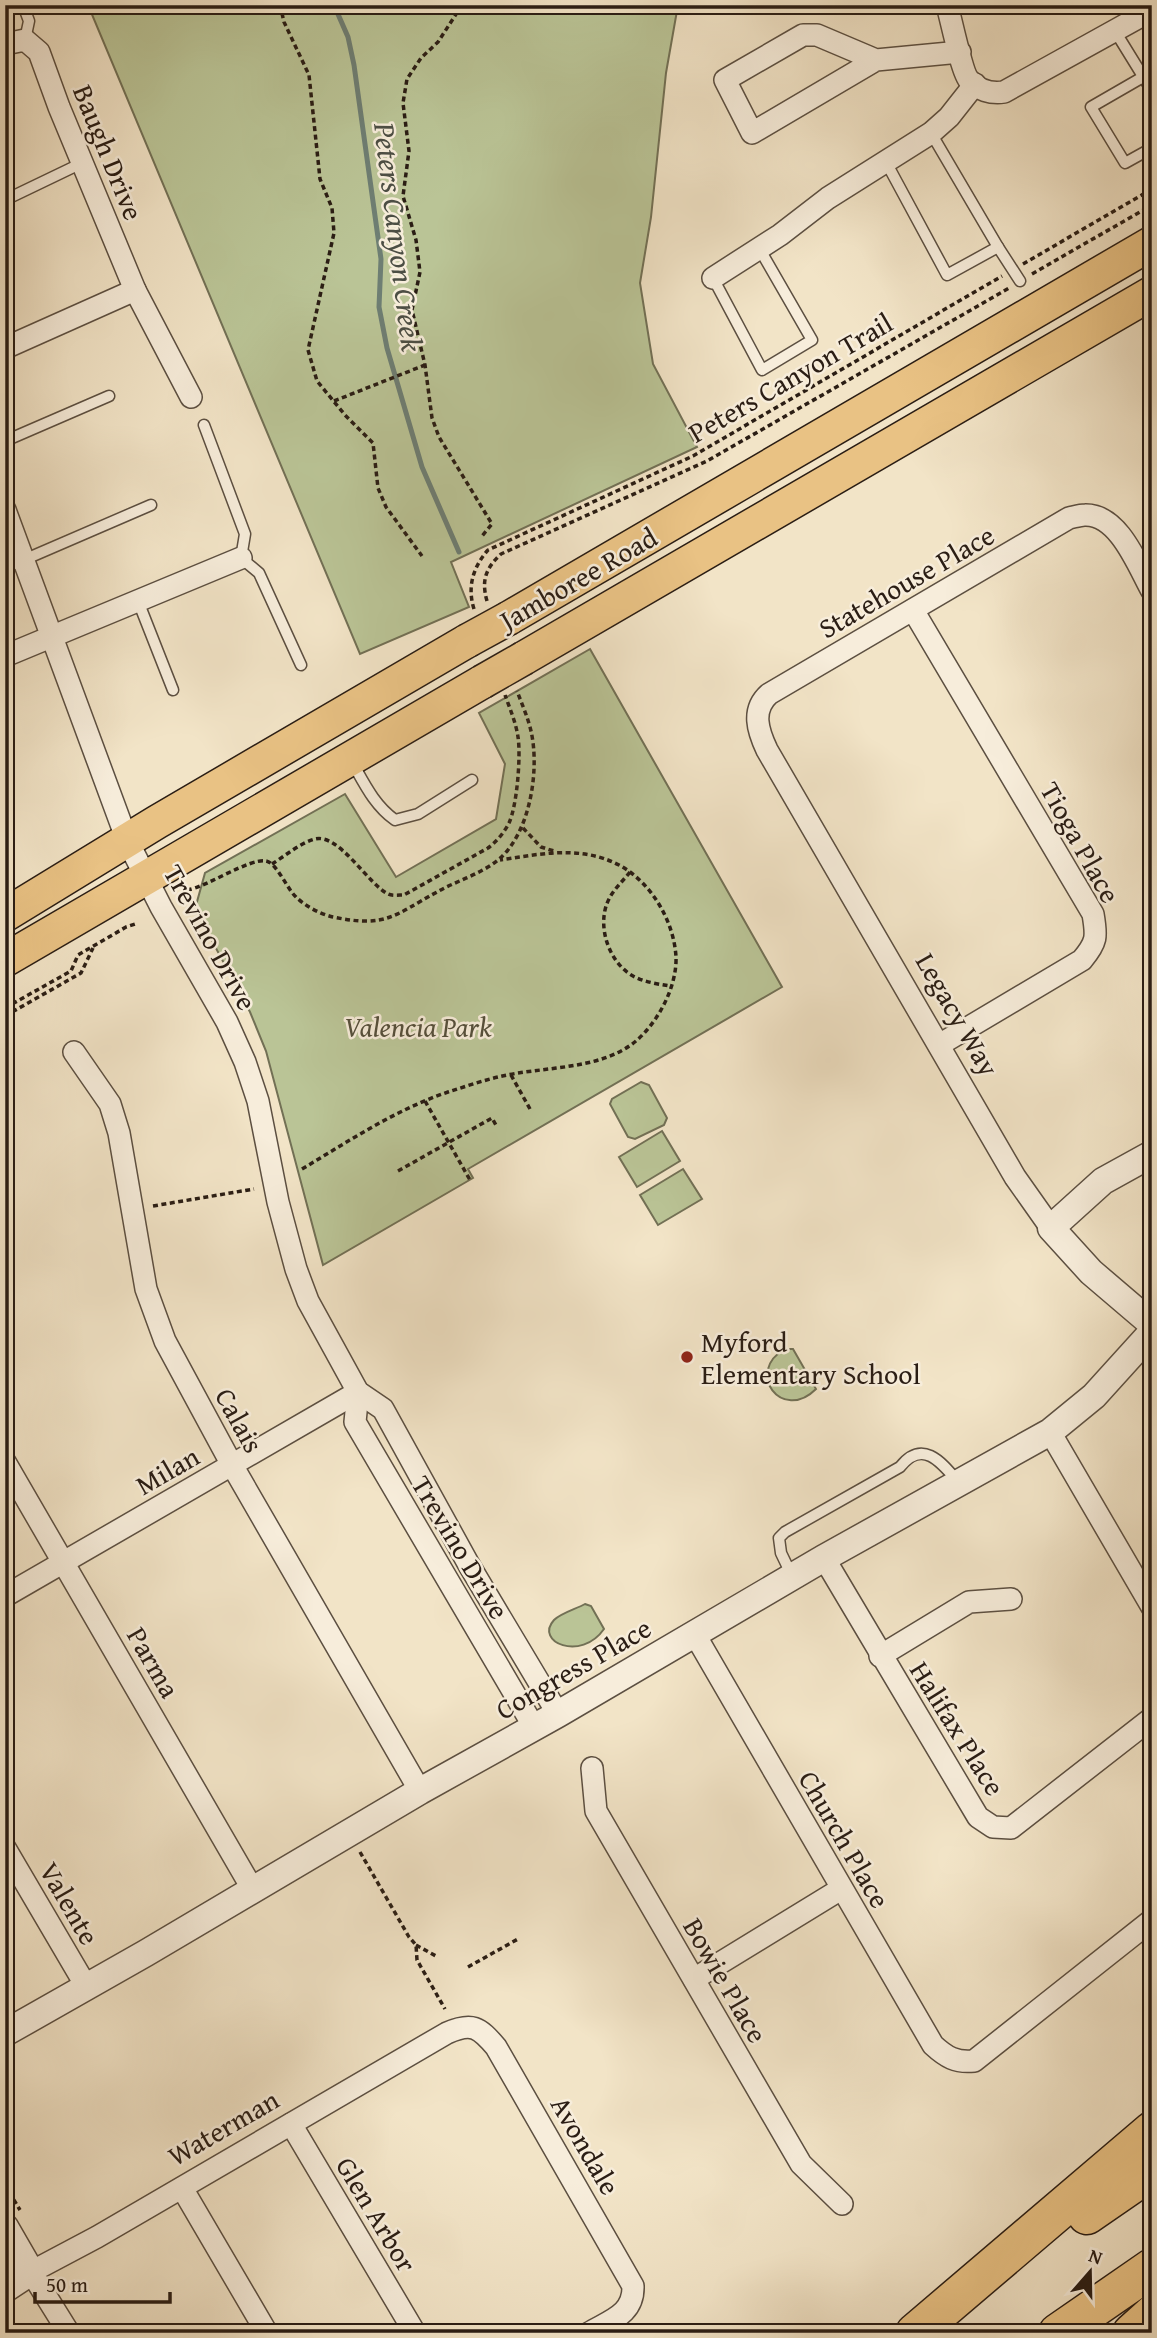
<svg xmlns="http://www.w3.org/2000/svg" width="1157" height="2338" font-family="'Gentium Book Plus',serif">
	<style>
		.green { fill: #bac496; stroke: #727055; stroke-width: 2 }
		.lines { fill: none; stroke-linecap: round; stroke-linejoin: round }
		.stream { stroke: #6e7e73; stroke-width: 5 }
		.service-casing { stroke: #5c4f41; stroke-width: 13 }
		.minor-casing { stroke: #5c4f41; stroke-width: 24 }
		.tertiary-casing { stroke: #5c4f41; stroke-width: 29 }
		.primary-casing { stroke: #2a1d14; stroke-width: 36 }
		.motorway-casing { stroke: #2a1d14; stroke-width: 41 }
		.path { stroke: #2a1d14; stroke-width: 3.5; stroke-dasharray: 5 3.5; stroke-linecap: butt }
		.service { stroke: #f7eddb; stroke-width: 10 }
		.minor { stroke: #f7eddb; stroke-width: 21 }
		.tertiary { stroke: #f7eddb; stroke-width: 26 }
		.primary { stroke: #e9c284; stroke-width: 33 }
		.motorway { stroke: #e9c284; stroke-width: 38 }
		.primary-bridge-casing { stroke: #2a1d14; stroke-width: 36; stroke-linecap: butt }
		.primary-bridge { stroke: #e9c284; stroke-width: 33 }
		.poi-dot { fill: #8f2418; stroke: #f7eddb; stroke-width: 2.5 }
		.labels { text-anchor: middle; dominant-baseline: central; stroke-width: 5; stroke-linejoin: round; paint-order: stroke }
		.street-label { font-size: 28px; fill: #2a1d14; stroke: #f7eddb }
		.park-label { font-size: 28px; font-style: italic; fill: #554f3b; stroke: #f7eddb }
		.poi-label { font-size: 28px; fill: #2a1d14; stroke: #f7eddb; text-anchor: start }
		.water-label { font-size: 30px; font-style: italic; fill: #4c4e44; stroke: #f7eddb }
	</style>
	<rect width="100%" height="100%" fill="#f2e4c7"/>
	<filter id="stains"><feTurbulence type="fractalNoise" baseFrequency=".00286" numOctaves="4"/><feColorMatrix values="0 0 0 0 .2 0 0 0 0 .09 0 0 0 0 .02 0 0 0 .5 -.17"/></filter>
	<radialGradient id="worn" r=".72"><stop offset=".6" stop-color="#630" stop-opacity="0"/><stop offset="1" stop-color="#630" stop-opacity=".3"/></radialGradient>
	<g class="green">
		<path d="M 88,5 L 678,5 L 666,73 L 651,217 L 640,283 L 653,364 L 697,447 L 451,562 L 469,607 L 360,654 Z"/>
		<path d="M 590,649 L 782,987 L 468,1169 L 473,1178 L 323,1265 L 266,1051 L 250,1012 L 195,909 L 205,873 L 345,794 L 396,877 L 496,819 L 505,764 L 479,713 Z"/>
		<path d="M 641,1082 L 649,1085 L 667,1118 L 664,1125 L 635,1139 L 628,1137 L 610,1104 L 612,1099 Z"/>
		<path d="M 662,1131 L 680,1161 L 637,1187 L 619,1157 Z"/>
		<path d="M 683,1169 L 702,1199 L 658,1225 L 640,1195 Z"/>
		<path d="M 785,1349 L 793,1349 L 816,1389 C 782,1423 744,1372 785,1349 Z"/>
		<path d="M 585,1604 L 591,1606 L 604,1629 C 581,1662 534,1642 554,1620 C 561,1613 576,1609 585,1604 Z"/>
	</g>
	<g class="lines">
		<path class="stream" d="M 334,5 L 348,37 L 354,65 L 381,259 L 379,307 L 387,348 L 422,467 L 459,552"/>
		<g class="service-casing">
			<g id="service">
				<path d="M 23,5 L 29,21 L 25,40"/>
				<path d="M 1115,31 L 1152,91"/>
				<path d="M 1143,77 L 1091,107 L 1125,163 L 1152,148"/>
				<path d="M 886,162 L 947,275 L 998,247 L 931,133"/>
				<path d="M 5,200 L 82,163"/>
				<path d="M 998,247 L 1020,281"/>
				<path d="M 713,278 L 762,370 L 812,340 L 759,248"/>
				<path d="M 204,425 L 245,534 L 241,558 L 259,573 L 301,665"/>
				<path d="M 5,441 L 109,396"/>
				<path d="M 5,568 L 151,505"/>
				<path d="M 138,601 L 173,690"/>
				<path d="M 352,762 C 364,783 374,805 395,820 L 418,814 L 472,780"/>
				<path d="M 5,798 L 7,803"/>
				<path d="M 792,1576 L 781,1553 L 779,1538 L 785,1532 L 900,1467 C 923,1438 942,1463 959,1483"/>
			</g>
		</g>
		<g class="minor-casing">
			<g id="minor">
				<path d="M 947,5 C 951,19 962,73 969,80 C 978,90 991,94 1004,92 L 1152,10"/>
				<path d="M 5,44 L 25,40 L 39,52 L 59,107 L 135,290 L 191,397"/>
				<path d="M 876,60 L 752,133 L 725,80 L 803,35 L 817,35 L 876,60 L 960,52"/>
				<path d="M 713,278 L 780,235 L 828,198 L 931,133 L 949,117 L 975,84"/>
				<path d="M 5,348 L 135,290"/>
				<path d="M 5,510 L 127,840 L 161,907 L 227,1022 L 245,1062 L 258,1101 L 278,1202 L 296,1269 L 308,1301 L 358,1392 L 383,1409 L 469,1565 L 558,1714"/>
				<path d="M 913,610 L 1093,914 C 1097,937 1097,942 1082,960 L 939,1045"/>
				<path d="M 5,656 L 241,558"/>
				<path d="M 74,1052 L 110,1104 L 119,1133 L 146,1289 L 165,1341 L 232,1465 L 420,1791"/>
				<path d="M 1051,1228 L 1015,1177 L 767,750 C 758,731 751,710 769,694 L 1069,518 C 1074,517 1080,515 1085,515 C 1119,514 1138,566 1152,591"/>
				<path d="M 358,1392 L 355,1422 L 534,1727"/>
				<path d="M 1050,1432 L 1152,1607"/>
				<path d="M 5,1462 L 253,1890"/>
				<path d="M 824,1558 L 978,1817 L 993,1827 L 1011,1828 L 1152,1718"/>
				<path d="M 5,1596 L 358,1392"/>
				<path d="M 694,1633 L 933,2045 C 946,2057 956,2063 974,2061 L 1152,1920"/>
				<path d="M 880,1656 L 969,1602 L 1011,1599"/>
				<path d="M 592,1768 L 596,1811 L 801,2164 L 842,2204"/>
				<path d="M 5,1848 L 86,1986"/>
				<path d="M 694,1979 L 841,1889"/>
				<path d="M 291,2124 L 415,2333"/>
				<path d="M 182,2188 L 267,2333"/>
				<path d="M 69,2333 L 31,2272 L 97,2237 L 447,2033 C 472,2022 479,2027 496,2047 L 633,2286 C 634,2314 611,2320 589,2333"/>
			</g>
		</g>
		<g class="tertiary-casing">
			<g id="tertiary">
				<path d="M 1152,1154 L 1103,1181 L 1051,1228 L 1091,1272 L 1152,1324"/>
				<path d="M 5,2033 L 146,1953 L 420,1791 L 558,1714 L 824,1558 L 1050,1432 L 1094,1396 L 1152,1332"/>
				<path d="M 5,2227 L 31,2272 L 5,2289"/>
			</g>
		</g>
		<g class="primary-casing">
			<g id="primary">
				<path d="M 509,618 L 1152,243"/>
				<path d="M 524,658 L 1152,293"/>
				<path d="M 5,915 L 157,822 L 467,641"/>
				<path d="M 5,960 L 482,682"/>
			</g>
		</g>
		<g class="motorway-casing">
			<g id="motorway">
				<path d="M 1087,2215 L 1152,2170"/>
				<path d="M 915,2333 L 1152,2131"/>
				<path d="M 1058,2333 L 1152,2268"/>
				<path d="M 1132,2333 L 1152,2315"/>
			</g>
		</g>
		<g class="path">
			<path d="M 280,5 L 284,22 L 309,75 L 320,179 L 332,208 L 334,233 L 308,350 L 317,381 L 345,415 L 373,443 L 378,488 L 386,507 L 422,556"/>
			<path d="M 462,5 L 438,42 L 421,58 L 407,79 L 403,103 L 409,151 L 403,196 L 416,240 L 420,272 L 412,310 L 425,365 L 432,418 L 439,437 L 492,524 L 482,536"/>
			<path d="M 1023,264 L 1152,189"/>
			<path d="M 1032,274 L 1152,205"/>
			<path d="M 334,401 L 425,365"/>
			<path d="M 487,601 C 481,580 486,568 501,554 L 707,461 L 1011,287"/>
			<path d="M 474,609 C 467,587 473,567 488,550 L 693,456 L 1002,276"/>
			<path d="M 523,828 L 541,847 L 554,851"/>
			<path d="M 272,864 C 285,856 300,843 315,839 C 339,833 368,884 388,894 C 392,896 399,895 404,895 L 488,848 C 496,842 504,833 509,823 C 517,806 521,756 518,737 C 516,723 510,709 505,695"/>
			<path d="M 630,872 C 623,881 614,889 609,899 C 596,924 608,962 633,976 C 644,982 658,984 670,986"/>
			<path d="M 187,890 C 207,887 249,858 266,861 C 277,863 287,889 296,897 C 305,906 320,914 333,917 C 386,928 393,916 437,892 C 456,881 481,874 498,860 C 530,834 540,770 531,731 C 528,718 522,704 517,691"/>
			<path d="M 5,1008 L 71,971 L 78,955 L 126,927 L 138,923"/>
			<path d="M 5,1016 L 81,973 L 93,948"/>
			<path d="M 511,1075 L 530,1109"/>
			<path d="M 425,1101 L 470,1180"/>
			<path d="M 302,1169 C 349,1141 395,1110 448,1092 C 464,1087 481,1081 498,1077 C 542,1066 600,1071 636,1041 C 658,1022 677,987 676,957 C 674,921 651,882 619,865 C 581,845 540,854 500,860"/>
			<path d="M 398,1171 L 492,1118 L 497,1127"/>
			<path d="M 153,1206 L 254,1189"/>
			<path d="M 360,1852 L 409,1937 L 416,1945 L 417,1960 L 445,2009"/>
			<path d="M 416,1945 L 436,1956"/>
			<path d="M 468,1967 L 518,1939"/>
			<path d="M 5,2185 L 20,2210"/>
		</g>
		<use href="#service" class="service"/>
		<use href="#minor" class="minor"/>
		<use href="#tertiary" class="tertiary"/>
		<use href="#primary" class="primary"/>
		<use href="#motorway" class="motorway"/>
		<g class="primary-bridge-casing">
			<g id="primary-bridge">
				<path d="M 467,641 L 509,618"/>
				<path d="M 482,682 L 524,658"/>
			</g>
		</g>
		<use href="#primary-bridge" class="primary-bridge"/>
	</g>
	<circle class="poi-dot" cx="687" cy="1357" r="7"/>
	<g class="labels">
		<g class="street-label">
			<text transform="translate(109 152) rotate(68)">Baugh Drive</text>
			<text transform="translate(790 377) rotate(-30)">Peters Canyon Trail</text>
			<text transform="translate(578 578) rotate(-30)">Jamboree Road</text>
			<text transform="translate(906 581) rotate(-30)">Statehouse Place</text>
			<text transform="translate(1081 842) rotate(61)">Tioga Place</text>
			<text transform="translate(211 937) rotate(61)">Trevino Drive</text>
			<text transform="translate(958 1014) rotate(60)">Legacy Way</text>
			<text transform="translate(240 1420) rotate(61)">Calais</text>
			<text transform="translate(167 1470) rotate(-30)">Milan</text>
			<text transform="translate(461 1547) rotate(59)">Trevino Drive</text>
			<text transform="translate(154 1662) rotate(60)">Parma</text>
			<text transform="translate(573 1668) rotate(-30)">Congress Place</text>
			<text transform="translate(958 1728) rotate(58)">Halifax Place</text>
			<text transform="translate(845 1839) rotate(60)">Church Place</text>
			<text transform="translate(70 1903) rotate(60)">Valente</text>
			<text transform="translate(726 1980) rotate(60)">Bowie Place</text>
			<text transform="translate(223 2127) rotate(-30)">Waterman</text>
			<text transform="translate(586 2145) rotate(60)">Avondale</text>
			<text transform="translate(377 2214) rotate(59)">Glen Arbor</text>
		</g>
		<g class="park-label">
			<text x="418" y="1026">Valencia Park</text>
		</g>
		<g class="poi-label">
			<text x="701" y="1341">Myford<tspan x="701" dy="32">Elementary School</tspan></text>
		</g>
		<g class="water-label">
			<text transform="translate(399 237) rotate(83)">Peters Canyon Creek</text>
		</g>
	</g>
	<rect width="1157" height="2338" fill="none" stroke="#f2e4c7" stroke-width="28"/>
	<rect x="7" y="7" width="1143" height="2324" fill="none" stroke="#2a1d14" stroke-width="3.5"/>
	<rect x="14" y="14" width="1129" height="2310" fill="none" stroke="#2a1d14" stroke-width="2"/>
	<g transform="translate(1090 2272) rotate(20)" stroke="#f7eddb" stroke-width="5" paint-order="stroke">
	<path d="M0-5L12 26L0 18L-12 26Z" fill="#2a1d14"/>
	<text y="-10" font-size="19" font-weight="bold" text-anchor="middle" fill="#2a1d14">N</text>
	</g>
	<path d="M35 2292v10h135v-10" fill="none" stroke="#2a1d14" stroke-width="3.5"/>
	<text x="46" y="2292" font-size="21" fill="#2a1d14" stroke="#f7eddb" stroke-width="5" paint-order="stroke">50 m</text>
	<rect width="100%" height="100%" filter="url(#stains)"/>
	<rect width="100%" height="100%" fill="url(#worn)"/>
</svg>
